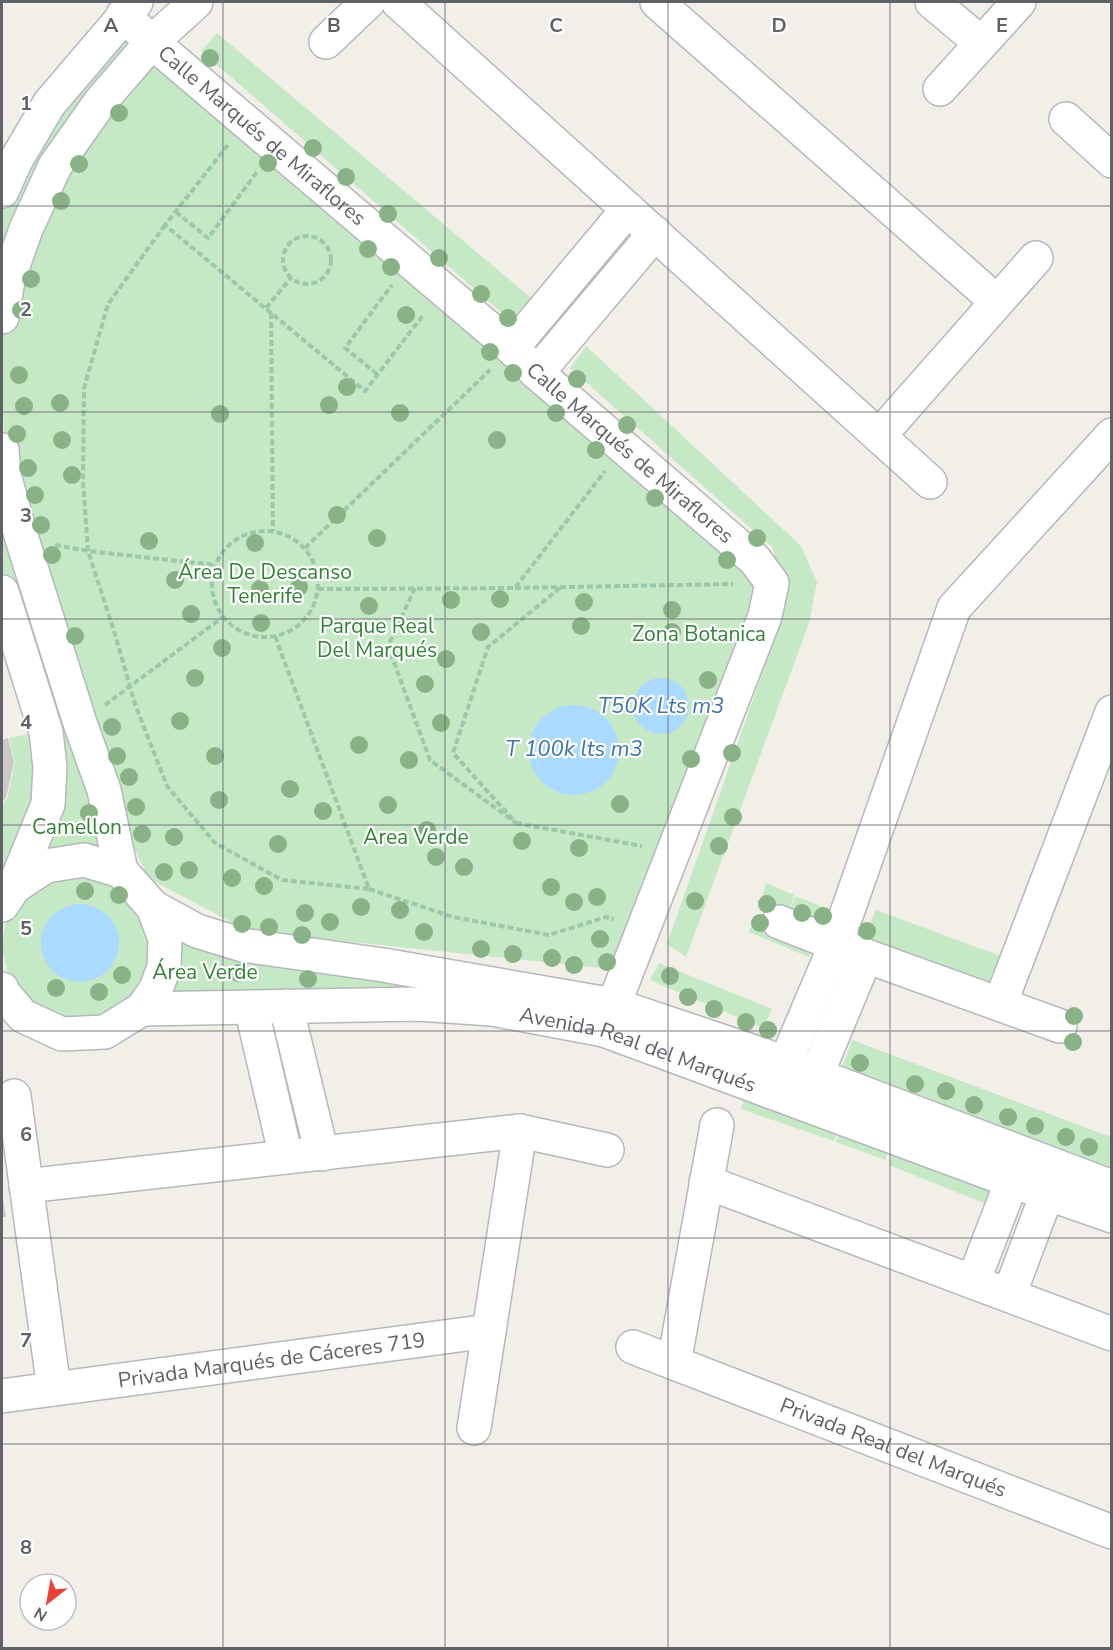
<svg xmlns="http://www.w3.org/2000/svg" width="1113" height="1650" font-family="'Nunito Sans',sans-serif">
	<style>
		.green { fill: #c5e8c5 }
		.water { fill: #aadaff }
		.building { fill: #cccac5 }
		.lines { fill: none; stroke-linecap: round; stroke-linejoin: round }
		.minor-casing { stroke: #b5b8bc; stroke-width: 36 }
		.path { stroke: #9cc7a9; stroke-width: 4; stroke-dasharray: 6 3; stroke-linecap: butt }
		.minor { stroke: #fff; stroke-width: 33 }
		.tree { fill: #89b387 }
		.grid { fill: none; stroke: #5f6368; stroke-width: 1.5; stroke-opacity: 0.55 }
		.labels { text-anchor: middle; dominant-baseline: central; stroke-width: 4.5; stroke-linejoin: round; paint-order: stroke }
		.street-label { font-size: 21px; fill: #5f6368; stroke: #fff }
		.park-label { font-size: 21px; fill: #348238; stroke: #fff }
		.water-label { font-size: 22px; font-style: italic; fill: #4174aa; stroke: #fff }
		.grid-label { font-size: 20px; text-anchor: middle; font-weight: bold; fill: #5f6368; stroke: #fff; stroke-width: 4.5; stroke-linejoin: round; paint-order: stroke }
	</style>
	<rect width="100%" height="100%" fill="#f1efe8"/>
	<g class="green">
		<path d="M 121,24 L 144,45 L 86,113 L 2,294 L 2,200 Z"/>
		<path d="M 217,33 L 537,303 L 517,326 L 201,51 Z"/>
		<path d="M 153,44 L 771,585 L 615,956 L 601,968 L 248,931 L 148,878 L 107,789 L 6,475 L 2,387 L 2,337 L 57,166 Z"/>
		<path d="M 586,346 L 801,546 L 817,582 L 809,623 L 686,957 L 667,944 L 786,606 L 773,548 L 570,368 Z"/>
		<path d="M 2,483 L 114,864 L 45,863 L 51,734 L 2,575 Z"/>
		<path d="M 44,731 L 48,767 L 2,901 L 2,805 L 7,799 L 15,762 L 9,738 Z"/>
		<path d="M 96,871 L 149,915 L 153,962 L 129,1002 L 108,1015 L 61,1019 L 38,1009 L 20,993 L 8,973 L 2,949 L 5,926 L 14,904 L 29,886 Z"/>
		<path d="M 766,883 L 794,895 L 787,917 L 759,908 Z"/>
		<path d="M 795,896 L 831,910 L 823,929 L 788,915 Z"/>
		<path d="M 876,910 L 1006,958 L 996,991 L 863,939 Z"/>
		<path d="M 756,915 L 815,943 L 809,957 L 749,932 Z"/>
		<path d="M 182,937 L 602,1007 L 167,998 L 177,980 Z"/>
		<path d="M 659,963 L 772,1009 L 763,1028 L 650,980 Z"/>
		<path d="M 852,1040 L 1111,1137 L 1111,1177 L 839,1076 Z"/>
		<path d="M 748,1089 L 840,1125 L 834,1141 L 741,1109 Z"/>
		<path d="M 843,1125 L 891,1142 L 885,1160 L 836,1142 Z"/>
		<path d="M 894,1145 L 1000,1186 L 991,1206 L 889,1165 Z"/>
	</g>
	<g class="water">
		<circle cx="661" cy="706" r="28"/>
		<circle cx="574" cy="750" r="45"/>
		<circle cx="80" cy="943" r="39"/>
	</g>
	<g class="building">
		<path d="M 8,738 L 14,762 L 6,798 L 2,802 L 2,740 Z"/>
		<path d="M 2,1193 L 6,1217 L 2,1217 Z"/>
	</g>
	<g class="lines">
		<g class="minor-casing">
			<g id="minor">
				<path d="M 398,2 L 930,482"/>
				<path d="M 657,2 L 996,301"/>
				<path d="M 932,2 L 981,43"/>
				<path id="s1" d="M 123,15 L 152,42 L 512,348 L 537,373 L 755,560 L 772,583 L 765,616 L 604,1030"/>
				<path d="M 326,42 L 368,2"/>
				<path d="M 940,89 L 1019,2"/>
				<path d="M 1066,119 L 1112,161"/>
				<path d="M 2,191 L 15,162 L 49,104 L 136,2"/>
				<path d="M 2,317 L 8,280 L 26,229 L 55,166 L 101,101 L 152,42 L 196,2"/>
				<path d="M 512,348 L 628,209"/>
				<path d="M 537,373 L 655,233"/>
				<path d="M 879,436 L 1036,258"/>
				<path d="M 2,450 L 4,475 L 22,539 L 80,723 L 104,790 L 121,871"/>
				<path d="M 2,592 L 46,732 L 50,767 L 48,804 L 14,887"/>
				<path d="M 2,905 L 14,887 L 46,866 L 84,860 L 121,871 L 153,907 L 165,939 L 164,967 L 156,989 L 142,1009 L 105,1032 L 62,1034 L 23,1016 L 4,994 L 2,989"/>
				<path d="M 153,907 L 197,931 L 243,945 L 383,965 L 614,1005 L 763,1055 L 1112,1187"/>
				<path d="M 779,922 L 866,956 L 1060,1026"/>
				<path d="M 1000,1004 L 1112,712"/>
				<path d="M 286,1006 L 322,1154"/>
				<path d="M 251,1007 L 286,1157"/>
				<path id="s2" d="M 142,1009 L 418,1004 L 492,1009 L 604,1030 L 1012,1181 L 1112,1216"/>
				<path d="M 785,1064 L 836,944 L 954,608 L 1112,435"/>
				<path d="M 816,1076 L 866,956"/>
				<path d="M 14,1096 L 54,1389"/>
				<path d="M 706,1182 L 1112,1334"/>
				<path d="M 26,1186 L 520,1131 L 607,1150"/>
				<path d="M 973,1282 L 1012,1181"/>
				<path d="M 1009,1295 L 1047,1194"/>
				<path id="s3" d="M 633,1347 L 1112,1532"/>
				<path d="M 674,1363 L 717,1125"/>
				<path id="s4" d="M 2,1396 L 489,1331"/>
				<path d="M 474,1428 L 520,1131"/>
			</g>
		</g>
		<g class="path">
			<path d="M 228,145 L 165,225 L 365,391 L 424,314"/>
			<path d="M 176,212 L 208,238 L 257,172 L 255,170"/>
			<path d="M 165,225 L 108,304 L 84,388 L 83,481 L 88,551 L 114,631 L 135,704 L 167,786 L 215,843 L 282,880 L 369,889 L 275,636"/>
			<circle cx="307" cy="260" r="24"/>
			<path d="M 266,308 L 291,278"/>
			<path d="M 271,313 L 273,531"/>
			<path d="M 377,374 L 345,348 L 392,285"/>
			<circle cx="265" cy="584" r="53"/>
			<path d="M 55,545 L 88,551 L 215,565"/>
			<path d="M 305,548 L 490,370"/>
			<path d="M 415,588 L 388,646 L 430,760 L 516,823 L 453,753 L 488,647 L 561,587"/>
			<path d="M 515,588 L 733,584"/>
			<path d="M 318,589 L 515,588 L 605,471"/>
			<path d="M 105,705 L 223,617"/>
			<path d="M 516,823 L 642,846"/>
			<path d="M 369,889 L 453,917 L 549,935 L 606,917 L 614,919"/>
		</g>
		<use href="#minor" class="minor"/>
	</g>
	<g class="tree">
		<circle cx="210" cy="58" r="9"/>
		<circle cx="119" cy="113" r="9"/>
		<circle cx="313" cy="148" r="9"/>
		<circle cx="268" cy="163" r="9"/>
		<circle cx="79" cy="164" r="9"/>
		<circle cx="346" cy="177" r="9"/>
		<circle cx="61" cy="201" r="9"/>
		<circle cx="388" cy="214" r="9"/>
		<circle cx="368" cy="249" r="9"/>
		<circle cx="439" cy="258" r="9"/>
		<circle cx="391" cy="267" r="9"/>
		<circle cx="31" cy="279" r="9"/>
		<circle cx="481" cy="294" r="9"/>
		<circle cx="21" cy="310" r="9"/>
		<circle cx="406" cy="315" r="9"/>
		<circle cx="508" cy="318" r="9"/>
		<circle cx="490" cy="352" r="9"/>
		<circle cx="513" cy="373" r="9"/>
		<circle cx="19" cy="375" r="9"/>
		<circle cx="577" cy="379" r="9"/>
		<circle cx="347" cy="387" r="9"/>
		<circle cx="60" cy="403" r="9"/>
		<circle cx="329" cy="405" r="9"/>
		<circle cx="24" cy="406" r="9"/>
		<circle cx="400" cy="413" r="9"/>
		<circle cx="556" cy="413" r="9"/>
		<circle cx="220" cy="414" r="9"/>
		<circle cx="627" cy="425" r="9"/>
		<circle cx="17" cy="434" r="9"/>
		<circle cx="62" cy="440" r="9"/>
		<circle cx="497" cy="440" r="9"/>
		<circle cx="596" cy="450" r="9"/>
		<circle cx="28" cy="468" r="9"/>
		<circle cx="72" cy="475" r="9"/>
		<circle cx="35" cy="495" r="9"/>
		<circle cx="655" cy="498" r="9"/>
		<circle cx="337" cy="515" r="9"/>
		<circle cx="41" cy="525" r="9"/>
		<circle cx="377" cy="538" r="9"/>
		<circle cx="757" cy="538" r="9"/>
		<circle cx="149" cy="541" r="9"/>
		<circle cx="255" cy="543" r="9"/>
		<circle cx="52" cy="555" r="9"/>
		<circle cx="727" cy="560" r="9"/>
		<circle cx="175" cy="580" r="9"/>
		<circle cx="299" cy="587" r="9"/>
		<circle cx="260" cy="589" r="9"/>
		<circle cx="500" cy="599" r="9"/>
		<circle cx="451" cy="600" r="9"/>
		<circle cx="584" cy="602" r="9"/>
		<circle cx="369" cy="606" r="9"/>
		<circle cx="672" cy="610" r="9"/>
		<circle cx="191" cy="614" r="9"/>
		<circle cx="261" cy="623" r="9"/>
		<circle cx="581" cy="626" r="9"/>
		<circle cx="481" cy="632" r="9"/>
		<circle cx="672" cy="632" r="9"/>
		<circle cx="75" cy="636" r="9"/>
		<circle cx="222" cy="648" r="9"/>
		<circle cx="446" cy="659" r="9"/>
		<circle cx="195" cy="678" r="9"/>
		<circle cx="708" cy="680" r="9"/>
		<circle cx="425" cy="684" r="9"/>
		<circle cx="180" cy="721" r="9"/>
		<circle cx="441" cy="723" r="9"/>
		<circle cx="112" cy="727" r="9"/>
		<circle cx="359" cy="745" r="9"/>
		<circle cx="732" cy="753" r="9"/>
		<circle cx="117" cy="756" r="9"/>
		<circle cx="215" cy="756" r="9"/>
		<circle cx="691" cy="759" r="9"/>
		<circle cx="409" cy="760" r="9"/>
		<circle cx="129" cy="777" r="9"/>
		<circle cx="290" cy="789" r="9"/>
		<circle cx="219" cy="800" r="9"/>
		<circle cx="620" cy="804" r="9"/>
		<circle cx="388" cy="805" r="9"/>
		<circle cx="136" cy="807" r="9"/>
		<circle cx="323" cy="811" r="9"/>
		<circle cx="89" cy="813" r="9"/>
		<circle cx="733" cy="817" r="9"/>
		<circle cx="427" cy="830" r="9"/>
		<circle cx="142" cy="834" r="9"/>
		<circle cx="174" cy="837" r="9"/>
		<circle cx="522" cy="841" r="9"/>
		<circle cx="278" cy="844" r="9"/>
		<circle cx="719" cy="846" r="9"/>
		<circle cx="579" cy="848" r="9"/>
		<circle cx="436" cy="857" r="9"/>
		<circle cx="464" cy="867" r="9"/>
		<circle cx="189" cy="870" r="9"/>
		<circle cx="164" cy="872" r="9"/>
		<circle cx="232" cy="878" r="9"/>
		<circle cx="264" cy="886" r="9"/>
		<circle cx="551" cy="887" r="9"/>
		<circle cx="85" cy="891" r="9"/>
		<circle cx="119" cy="895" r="9"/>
		<circle cx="597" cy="897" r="9"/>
		<circle cx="695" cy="901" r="9"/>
		<circle cx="574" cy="902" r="9"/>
		<circle cx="767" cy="904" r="9"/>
		<circle cx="361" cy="907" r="9"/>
		<circle cx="400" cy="910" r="9"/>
		<circle cx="305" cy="913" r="9"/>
		<circle cx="802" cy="913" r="9"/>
		<circle cx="823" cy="916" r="9"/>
		<circle cx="330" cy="922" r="9"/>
		<circle cx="760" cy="923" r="9"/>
		<circle cx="242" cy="924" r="9"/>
		<circle cx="269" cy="927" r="9"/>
		<circle cx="867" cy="931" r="9"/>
		<circle cx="424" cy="932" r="9"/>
		<circle cx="302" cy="935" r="9"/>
		<circle cx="600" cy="939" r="9"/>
		<circle cx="481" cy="949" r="9"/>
		<circle cx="513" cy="954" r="9"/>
		<circle cx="552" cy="958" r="9"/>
		<circle cx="607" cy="962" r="9"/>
		<circle cx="574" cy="965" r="9"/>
		<circle cx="238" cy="973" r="9"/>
		<circle cx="122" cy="975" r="9"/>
		<circle cx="670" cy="976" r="9"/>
		<circle cx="308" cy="979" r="9"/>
		<circle cx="56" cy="988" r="9"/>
		<circle cx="99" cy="992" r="9"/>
		<circle cx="688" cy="997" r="9"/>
		<circle cx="714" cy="1009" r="9"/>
		<circle cx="1074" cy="1016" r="9"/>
		<circle cx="746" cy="1022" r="9"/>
		<circle cx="768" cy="1030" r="9"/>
		<circle cx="1073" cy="1042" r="9"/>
		<circle cx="860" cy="1063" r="9"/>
		<circle cx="915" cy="1084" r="9"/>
		<circle cx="946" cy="1091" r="9"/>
		<circle cx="974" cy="1105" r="9"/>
		<circle cx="1008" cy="1117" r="9"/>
		<circle cx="1035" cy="1126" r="9"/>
		<circle cx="1066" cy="1137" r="9"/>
		<circle cx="1089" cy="1147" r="9"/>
	</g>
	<path class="grid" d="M 223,2 L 223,1648M 445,2 L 445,1648M 668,2 L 668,1648M 890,2 L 890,1648M 2,206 L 1112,206M 2,412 L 1112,412M 2,619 L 1112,619M 2,825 L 1112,825M 2,1031 L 1112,1031M 2,1238 L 1112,1238M 2,1444 L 1112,1444"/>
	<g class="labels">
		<g class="street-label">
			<text stroke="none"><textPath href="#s1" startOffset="184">Calle Marqués de Miraflores</textPath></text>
			<text stroke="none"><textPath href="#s1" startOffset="670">Calle Marqués de Miraflores</textPath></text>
			<text stroke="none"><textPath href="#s2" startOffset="502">Avenida Real del Marqués</textPath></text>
			<text stroke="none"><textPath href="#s4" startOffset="272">Privada Marqués de Cáceres 719</textPath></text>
			<text stroke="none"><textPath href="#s3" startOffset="279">Privada Real del Marqués</textPath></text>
		</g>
		<g class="park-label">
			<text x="265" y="572">Área De Descanso<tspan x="265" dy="24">Tenerife</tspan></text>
			<text x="377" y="626">Parque Real<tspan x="377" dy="24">Del Marqués</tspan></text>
			<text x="699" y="634">Zona Botanica</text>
			<text x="77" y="827">Camellon</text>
			<text x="416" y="837">Area Verde</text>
			<text x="205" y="972">Área Verde</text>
		</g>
		<g class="water-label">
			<text x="661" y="706">T50K Lts m3</text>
			<text x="574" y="749">T 100k lts m3</text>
		</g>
	</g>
	<g class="grid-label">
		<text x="111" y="32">A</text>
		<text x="334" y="32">B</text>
		<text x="556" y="32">C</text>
		<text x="779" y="32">D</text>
		<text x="1002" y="32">E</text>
		<text x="26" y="110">1</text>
		<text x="26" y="316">2</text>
		<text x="26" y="522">3</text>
		<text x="26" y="729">4</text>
		<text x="26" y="935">5</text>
		<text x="26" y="1141">6</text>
		<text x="26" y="1347">7</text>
		<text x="26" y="1554">8</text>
	</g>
	<rect width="1113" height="1650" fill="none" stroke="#5f6368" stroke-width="6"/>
	<g transform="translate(48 1602) rotate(211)"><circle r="28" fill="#ffffff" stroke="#bfc1c3" stroke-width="1.5"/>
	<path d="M0-4.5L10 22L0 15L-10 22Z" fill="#ea4335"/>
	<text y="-9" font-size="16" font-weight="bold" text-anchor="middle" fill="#5f6368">N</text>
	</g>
</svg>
